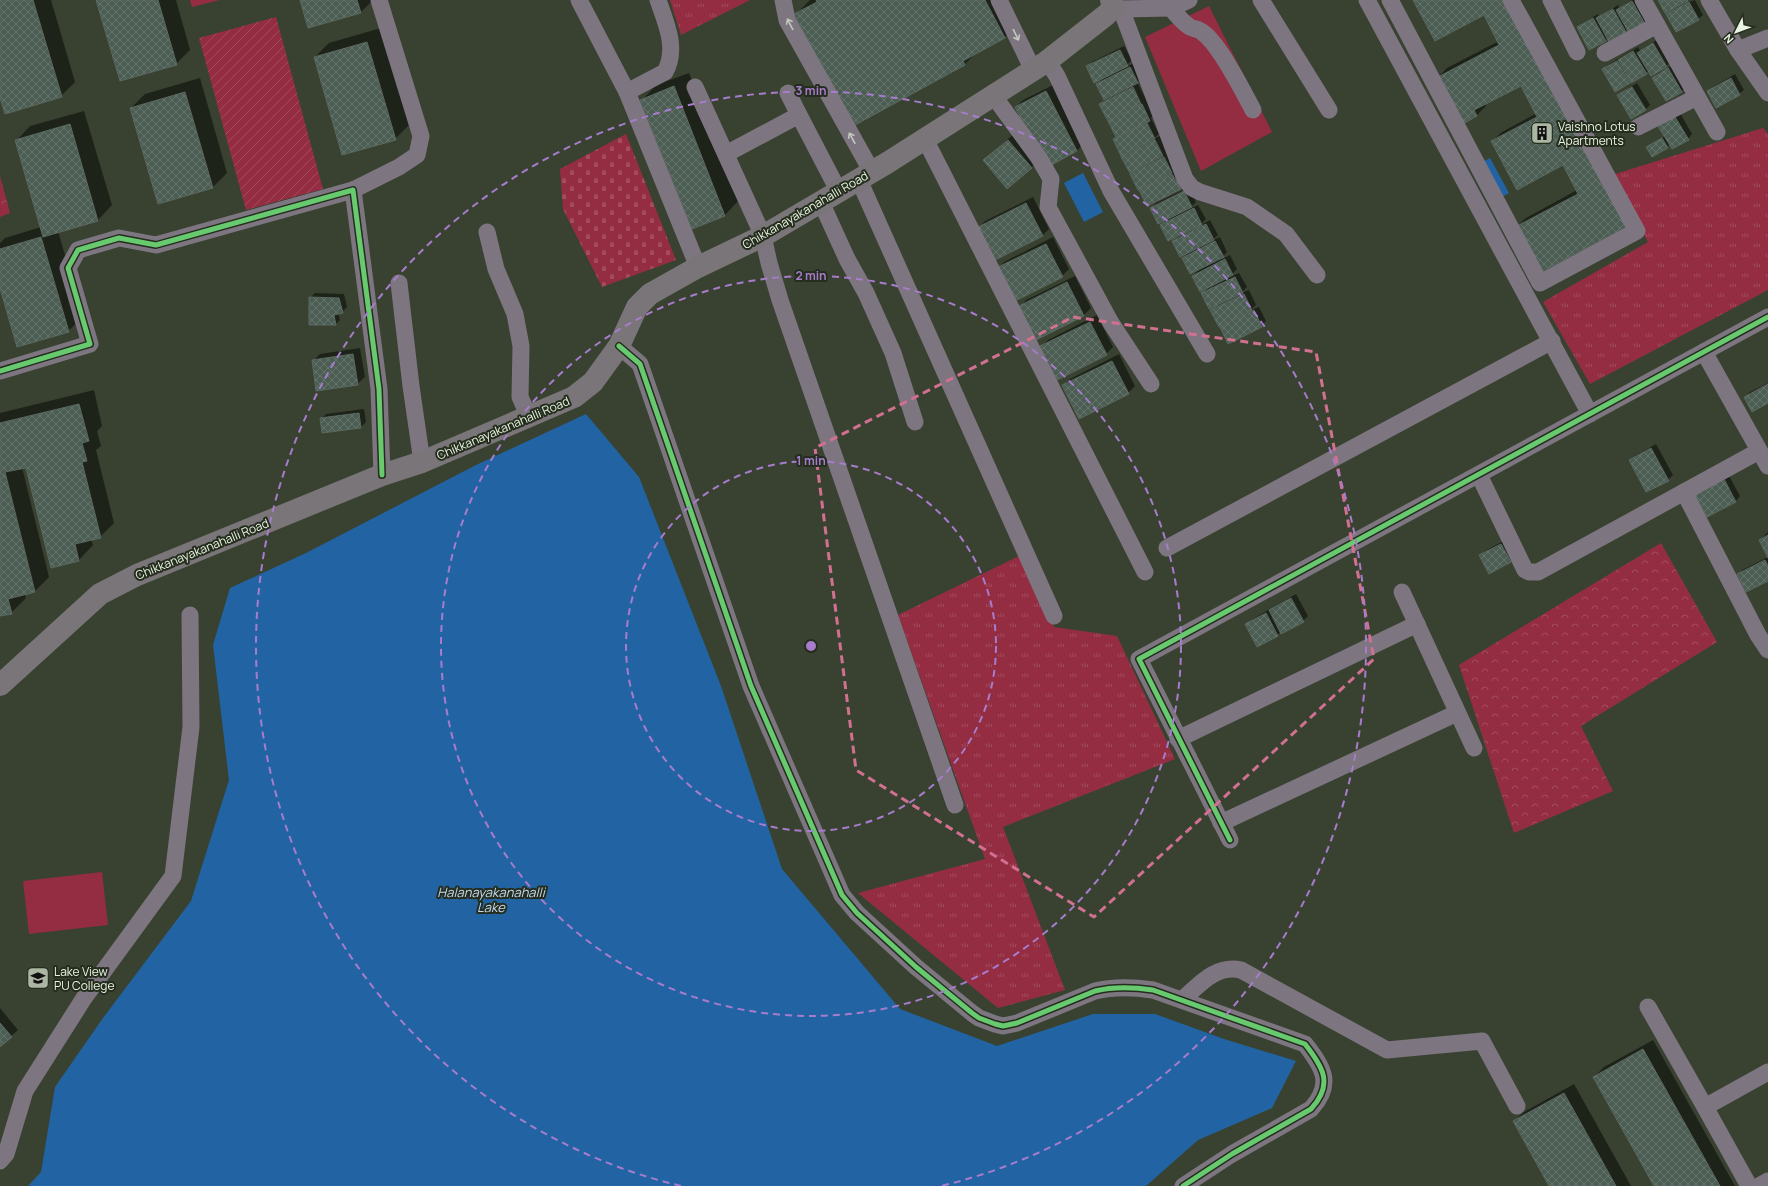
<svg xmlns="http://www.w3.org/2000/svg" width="1768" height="1186" font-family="Manrope,sans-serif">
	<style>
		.grass { fill: url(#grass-tufts) }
		.forest { fill: url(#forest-crowns) }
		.cemetery { fill: url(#cemetery-stones) }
		.park { fill: #942d42 }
		.garden { fill: url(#garden-furrows) }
		.water { fill: #2264a3 }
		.shadow { fill: #0007 }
		.building { fill: url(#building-cross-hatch); stroke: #5a6860 }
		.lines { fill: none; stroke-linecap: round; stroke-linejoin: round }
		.minor { stroke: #7d7580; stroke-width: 17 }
		.major { stroke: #797578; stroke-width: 22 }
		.cycleway-casing { stroke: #252d1e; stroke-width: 8 }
		.cycleway { stroke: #67ca6e; stroke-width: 5 }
		.oneway { stroke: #c3c8bf }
		.marked { fill: none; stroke: #d27091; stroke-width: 3; stroke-dasharray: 8 5; stroke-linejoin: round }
		.ring { fill: none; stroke: #a77ccd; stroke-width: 2; stroke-dasharray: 7 5 }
		.labels { text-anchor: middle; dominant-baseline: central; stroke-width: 4; stroke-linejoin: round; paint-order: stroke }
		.poi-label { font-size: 12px; fill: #e9f5e1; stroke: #252d1e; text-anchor: start }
		.street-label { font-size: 12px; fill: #e9f5e1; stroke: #252d1e }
		.water-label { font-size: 13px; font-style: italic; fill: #c4d8ef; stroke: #252d1e }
		.centre { fill: #a77ccd; stroke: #252d1e; stroke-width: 2 }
		.ring-label { font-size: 12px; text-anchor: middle; font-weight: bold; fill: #a77ccd; stroke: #252d1e; stroke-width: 4; stroke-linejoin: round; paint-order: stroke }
	</style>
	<defs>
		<pattern id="grass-tufts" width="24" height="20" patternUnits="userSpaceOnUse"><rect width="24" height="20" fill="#942d42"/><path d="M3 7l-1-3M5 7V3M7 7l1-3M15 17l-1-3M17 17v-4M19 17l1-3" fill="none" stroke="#a34c5d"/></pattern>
		<pattern id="forest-crowns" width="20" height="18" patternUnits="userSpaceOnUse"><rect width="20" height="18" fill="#942d42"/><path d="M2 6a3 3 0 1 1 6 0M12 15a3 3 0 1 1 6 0" fill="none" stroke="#a34c5d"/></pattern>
		<pattern id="cemetery-stones" width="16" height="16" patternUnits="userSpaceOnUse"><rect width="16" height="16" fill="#942d42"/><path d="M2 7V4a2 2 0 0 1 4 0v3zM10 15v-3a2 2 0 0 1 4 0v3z" fill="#a34c5d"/></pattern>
		<pattern id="garden-furrows" width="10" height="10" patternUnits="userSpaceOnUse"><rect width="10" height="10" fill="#942d42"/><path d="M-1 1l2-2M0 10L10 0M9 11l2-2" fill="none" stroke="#a34c5d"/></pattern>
		<pattern id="building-cross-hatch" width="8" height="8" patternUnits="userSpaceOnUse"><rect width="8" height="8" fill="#4c5d54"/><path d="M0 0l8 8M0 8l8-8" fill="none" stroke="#66756c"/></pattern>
	</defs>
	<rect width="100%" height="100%" fill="#394231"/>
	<g class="grass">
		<path d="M 670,0 L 750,0 L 681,35 Z"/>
		<path d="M 1763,128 L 1768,134 L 1768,290 L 1590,384 L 1543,302 L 1648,242 L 1612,175 Z"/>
		<path d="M 1021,555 L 1054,627 L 1117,636 L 1175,759 L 1003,827 L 1065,990 L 998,1008 L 858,893 L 985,859 L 898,615 Z"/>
	</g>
	<g class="forest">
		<path d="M 0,176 L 10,213 L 0,217 Z"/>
		<path d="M 1661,543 L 1717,642 L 1581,726 L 1613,791 L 1514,833 L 1459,665 Z"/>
	</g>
	<path class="cemetery" d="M 626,134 L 676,260 L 602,287 L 563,209 L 560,169 Z"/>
	<g class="park">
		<path d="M 190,0 L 220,0 L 192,7 Z"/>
		<path d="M 1209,6 L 1272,132 L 1201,171 L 1145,37 Z"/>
		<path d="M 102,872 L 108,925 L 29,934 L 23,881 Z"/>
	</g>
	<path class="garden" d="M 276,17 L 323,189 L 246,210 L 199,38 Z"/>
	<g class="water">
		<path d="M 1490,158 L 1509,193 L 1498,199 L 1479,164 Z"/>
		<path d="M 1083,173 L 1103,212 L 1084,222 L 1064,183 Z"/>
		<path d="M 586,414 L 639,477 L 721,686 L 782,869 L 900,1009 L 997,1046 L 1093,1014 L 1155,1014 L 1224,1039 L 1296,1061 L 1272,1108 L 1198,1140 L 1146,1186 L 28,1186 L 41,1172 L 55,1087 L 103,1018 L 191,901 L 229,780 L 213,645 L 230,588 L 306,553 L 476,465 Z"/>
	</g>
	<g class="shadow">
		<path d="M 0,0 L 51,0 L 75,82 L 61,96 L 0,94 Z"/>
		<path d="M 97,0 L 176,0 L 190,50 L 176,64 Z"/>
		<path d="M 301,0 L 373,0 L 361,12 Z"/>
		<path d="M 810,0 L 1007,0 L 1019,22 L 1005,37 L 977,52 L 965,64 L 855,124 L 795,15 Z"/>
		<path d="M 1414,0 L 1521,0 L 1636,217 L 1516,227 L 1526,218 L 1577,190 L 1564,164 L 1492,141 L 1502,132 L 1537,113 L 1521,84 L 1485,103 L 1486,106 L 1477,115 L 1461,123 L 1437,78 L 1447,68 L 1499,41 L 1484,14 Z"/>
		<path d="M 1632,0 L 1638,0 L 1649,19 L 1644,23 L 1628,29 L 1605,40 L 1578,27 L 1583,23 L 1598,14 L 1599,17 L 1618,5 L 1619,8 Z"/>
		<path d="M 1660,0 L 1687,0 L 1685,3 L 1695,0 L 1703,15 L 1698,19 L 1667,15 L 1675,7 Z"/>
		<path d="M 381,28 L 409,125 L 395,139 L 315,57 L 329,43 Z"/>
		<path d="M 1658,39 L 1671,61 L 1667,66 L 1651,75 L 1649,71 L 1629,83 L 1603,69 L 1608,65 L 1638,47 L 1640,51 Z"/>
		<path d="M 1124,46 L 1132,60 L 1124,68 L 1134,63 L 1142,78 L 1137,82 L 1154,115 L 1151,118 L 1159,134 L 1153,139 L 1160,136 L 1185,184 L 1180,189 L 1147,205 L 1123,157 L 1129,151 L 1114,140 L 1117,137 L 1101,104 L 1105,100 L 1097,84 L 1105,77 L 1087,67 L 1092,62 Z"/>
		<path d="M 1673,65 L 1686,86 L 1682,91 L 1666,100 L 1653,78 L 1658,73 Z"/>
		<path d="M 689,73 L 739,200 L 725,215 L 692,228 L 642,100 L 656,85 Z"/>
		<path d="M 1735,74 L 1744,90 L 1739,94 L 1708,91 L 1713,87 Z"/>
		<path d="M 200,78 L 227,173 L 213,187 L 158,203 L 131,108 L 145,94 Z"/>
		<path d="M 1637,83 L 1650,105 L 1645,110 L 1618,95 Z"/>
		<path d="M 1053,85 L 1084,143 L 1077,151 L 1047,166 L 1016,107 L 1023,100 Z"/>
		<path d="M 84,111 L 112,205 L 98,220 L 58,231 L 83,317 L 68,331 L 0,284 L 0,243 L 5,238 L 41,227 L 16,141 L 30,126 Z"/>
		<path d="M 1680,113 L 1692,134 L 1688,139 L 1670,144 L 1667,147 L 1648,147 L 1666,136 L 1660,127 Z"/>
		<path d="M 1015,133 L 1038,161 L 1031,168 L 992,153 Z"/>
		<path d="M 1189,187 L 1196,202 L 1189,209 L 1198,205 L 1206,219 L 1200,225 L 1210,220 L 1218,235 L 1211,241 L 1220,237 L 1227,252 L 1220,260 L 1230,255 L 1237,269 L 1229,277 L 1239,273 L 1247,287 L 1241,293 L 1249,290 L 1256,305 L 1250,310 L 1259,307 L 1266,321 L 1261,326 L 1221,328 L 1227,322 L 1212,311 L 1218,305 L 1202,294 L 1209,286 L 1193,276 L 1200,268 L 1183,258 L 1189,252 L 1173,241 L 1179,235 L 1161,226 L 1169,218 L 1151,208 L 1156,203 Z"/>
		<path d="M 1033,197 L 1049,229 L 1042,236 L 978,228 L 985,221 Z"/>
		<path d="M 1053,237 L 1069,269 L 1062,276 L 997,269 L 1004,262 Z"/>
		<path d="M 1075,276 L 1091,308 L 1084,315 L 1035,339 L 1019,308 L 1026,300 Z"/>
		<path d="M 315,293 L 344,294 L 347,307 L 342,312 L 338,312 L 340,320 L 336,324 L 310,298 Z"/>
		<path d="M 1097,315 L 1113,347 L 1106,354 L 1041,347 L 1048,340 Z"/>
		<path d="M 360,348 L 365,377 L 357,384 L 313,361 L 320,354 Z"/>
		<path d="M 1119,354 L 1135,386 L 1128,393 L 1063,386 L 1070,379 Z"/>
		<path d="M 1768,383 L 1768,402 L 1745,397 L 1750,392 Z"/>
		<path d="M 94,390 L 102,426 L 97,431 L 101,446 L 96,450 L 114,523 L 100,537 L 91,539 L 93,545 L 79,560 L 26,466 L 22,467 L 49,577 L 35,591 L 25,594 L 26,598 L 11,613 L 0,615 L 0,413 Z"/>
		<path d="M 364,409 L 366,422 L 361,427 L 323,432 L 321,419 L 326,414 Z"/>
		<path d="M 1656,444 L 1673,475 L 1668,480 L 1630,461 L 1635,456 Z"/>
		<path d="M 1728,474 L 1740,496 L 1736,501 L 1707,516 L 1699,489 Z"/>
		<path d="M 1768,532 L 1768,555 L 1760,540 Z"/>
		<path d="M 1505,540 L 1515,557 L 1510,562 L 1481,555 L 1485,551 Z"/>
		<path d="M 1768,557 L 1768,579 L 1738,575 L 1742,570 Z"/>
		<path d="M 1296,594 L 1308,616 L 1303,621 L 1281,632 L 1277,635 L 1247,624 L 1251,620 Z"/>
		<path d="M 0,1008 L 18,1030 L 0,1046 Z"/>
		<path d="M 1653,1040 L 1735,1186 L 1655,1186 L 1594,1077 L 1604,1067 Z"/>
		<path d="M 1574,1084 L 1631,1186 L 1551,1186 L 1514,1121 L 1524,1112 Z"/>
	</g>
	<g class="building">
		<path d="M 0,0 L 33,0 L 62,97 L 5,114 L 0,98 Z"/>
		<path d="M 96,0 L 158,0 L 177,65 L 120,81 Z"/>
		<path d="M 300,0 L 357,0 L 361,13 L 308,28 Z"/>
		<path d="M 816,0 L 985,0 L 1005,38 L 963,61 L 965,65 L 855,125 L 794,14 L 817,2 Z"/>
		<path d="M 1413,0 L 1506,0 L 1627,227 L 1539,273 L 1515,227 L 1578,194 L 1563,165 L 1517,190 L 1491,141 L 1537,117 L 1521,86 L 1474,110 L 1477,116 L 1461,125 L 1436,78 L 1499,45 L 1484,15 L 1435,41 Z"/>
		<path d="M 1658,0 L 1687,0 L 1688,1 L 1665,13 Z"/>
		<path d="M 1632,1 L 1645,24 L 1629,33 L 1616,10 Z"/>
		<path d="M 1689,2 L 1699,20 L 1676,32 L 1666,14 Z"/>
		<path d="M 1613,9 L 1626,32 L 1609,42 L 1596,18 Z"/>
		<path d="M 1593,18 L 1606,41 L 1589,50 L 1577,27 Z"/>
		<path d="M 367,42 L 396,140 L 342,155 L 314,57 Z"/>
		<path d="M 1653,43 L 1667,67 L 1651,76 L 1637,53 Z"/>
		<path d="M 1120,50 L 1128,66 L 1094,83 L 1086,66 Z"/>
		<path d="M 1633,51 L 1647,74 L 1631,83 L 1618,60 Z"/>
		<path d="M 1617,61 L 1630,83 L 1615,92 L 1602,69 Z"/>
		<path d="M 1130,67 L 1138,83 L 1104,100 L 1096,84 Z"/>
		<path d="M 1668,68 L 1682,92 L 1666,101 L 1652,78 Z"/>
		<path d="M 1731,78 L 1740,95 L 1716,108 L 1707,91 Z"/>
		<path d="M 674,86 L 725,216 L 692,229 L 640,100 Z"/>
		<path d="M 1133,87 L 1141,104 L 1108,121 L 1099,104 Z"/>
		<path d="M 1632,87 L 1646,110 L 1631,119 L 1617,95 Z"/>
		<path d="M 1046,91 L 1077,151 L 1046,168 L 1015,107 Z"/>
		<path d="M 185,92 L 213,188 L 158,204 L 130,108 Z"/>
		<path d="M 1142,104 L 1150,121 L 1116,137 L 1108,121 Z"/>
		<path d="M 1675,117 L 1689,140 L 1672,149 L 1658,126 Z"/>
		<path d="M 1147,123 L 1155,139 L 1121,156 L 1113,139 Z"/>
		<path d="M 70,124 L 98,221 L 43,237 L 15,140 Z"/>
		<path d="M 1662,138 L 1668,148 L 1652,157 L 1646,147 Z"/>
		<path d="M 1008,140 L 1032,168 L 1007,189 L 983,160 Z"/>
		<path d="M 1155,140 L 1163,156 L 1130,173 L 1121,157 Z"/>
		<path d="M 1164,157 L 1172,173 L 1138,190 L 1130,174 Z"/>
		<path d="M 1172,174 L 1181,189 L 1147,206 L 1139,190 Z"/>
		<path d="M 1184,191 L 1192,207 L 1158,224 L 1150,208 Z"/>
		<path d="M 1026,203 L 1043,236 L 993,261 L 976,228 Z"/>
		<path d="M 1194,208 L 1202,225 L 1168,241 L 1160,225 Z"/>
		<path d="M 1206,224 L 1214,240 L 1180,257 L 1172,241 Z"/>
		<path d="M 41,237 L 69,332 L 17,347 L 0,288 L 0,249 Z"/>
		<path d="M 1215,241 L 1224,257 L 1190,274 L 1182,258 Z"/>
		<path d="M 1046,244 L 1063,277 L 1013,302 L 996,268 Z"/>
		<path d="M 1225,259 L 1233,275 L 1200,292 L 1192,276 Z"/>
		<path d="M 1235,277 L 1243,293 L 1209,309 L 1201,293 Z"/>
		<path d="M 1067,282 L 1084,316 L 1034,341 L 1017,307 Z"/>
		<path d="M 1244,294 L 1252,310 L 1219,327 L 1210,310 Z"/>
		<path d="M 309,297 L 339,298 L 343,313 L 334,315 L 336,325 L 309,325 Z"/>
		<path d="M 1254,310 L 1262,327 L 1228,344 L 1220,327 Z"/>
		<path d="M 1090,322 L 1107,355 L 1057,380 L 1040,346 Z"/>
		<path d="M 353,354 L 358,385 L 316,391 L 312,360 Z"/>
		<path d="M 1112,361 L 1129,394 L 1079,419 L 1062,385 Z"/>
		<path d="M 1768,384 L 1768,403 L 1752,412 L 1744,397 Z"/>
		<path d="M 79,404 L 89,441 L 82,443 L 87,461 L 82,462 L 101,538 L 75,544 L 79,561 L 51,568 L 26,468 L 5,472 L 35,592 L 8,599 L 12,614 L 0,616 L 0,423 Z"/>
		<path d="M 359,413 L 361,428 L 322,433 L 320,418 Z"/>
		<path d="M 1651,448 L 1669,481 L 1646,492 L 1629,460 Z"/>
		<path d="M 1723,477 L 1736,502 L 1707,517 L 1694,493 Z"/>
		<path d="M 1768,535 L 1768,558 L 1759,540 Z"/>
		<path d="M 1501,544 L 1511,562 L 1489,574 L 1479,555 Z"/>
		<path d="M 1765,560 L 1768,566 L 1768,581 L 1746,592 L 1737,574 Z"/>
		<path d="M 1291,598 L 1304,622 L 1281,634 L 1269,610 Z"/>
		<path d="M 1266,613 L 1278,636 L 1257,647 L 1245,624 Z"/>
		<path d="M 0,1023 L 12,1037 L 0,1047 Z"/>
		<path d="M 1643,1049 L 1720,1186 L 1654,1186 L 1593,1077 Z"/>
		<path d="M 1564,1093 L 1616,1186 L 1549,1186 L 1513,1121 Z"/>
	</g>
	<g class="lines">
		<g class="minor">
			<path d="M 579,0 L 627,92 L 698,267"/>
			<path d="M 783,0 L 787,20 L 872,172"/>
			<path d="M 999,0 L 1033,70"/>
			<path d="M 1261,0 L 1329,110"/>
			<path d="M 1367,0 L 1590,414"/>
			<path d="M 1390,0 L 1540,283 L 1637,231 L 1511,0"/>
			<path d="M 1551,0 L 1577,52"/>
			<path d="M 1643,0 L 1717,132"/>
			<path d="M 1709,0 L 1738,50 L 1768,93"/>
			<path d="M 1114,7 L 1121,9 L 1171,8 L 1189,0"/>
			<path d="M 1171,8 C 1177,15 1182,22 1190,27 C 1194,29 1199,29 1202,32 C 1219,43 1243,91 1253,110"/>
			<path d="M 1121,9 L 1185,179 L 1192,188 L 1200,192 L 1247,207 L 1286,234 L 1317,275"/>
			<path d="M 1738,50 L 1768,38"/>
			<path d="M 1605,53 L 1657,25"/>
			<path d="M 1047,61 L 1057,76 L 1111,191 L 1207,354"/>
			<path d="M 695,87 L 763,236 L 769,263 L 780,300 L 955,805"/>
			<path d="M 627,92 L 665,72 C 678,49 666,23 658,0"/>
			<path d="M 788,93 L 799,115"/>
			<path d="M 993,95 L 1039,158 L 1051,179 L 1048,207 L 1111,323 L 1151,384"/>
			<path d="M 1638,127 L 1697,97"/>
			<path d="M 925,139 L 1145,572"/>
			<path d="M 726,154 L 799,115 L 839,192"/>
			<path d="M 859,180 L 1054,616"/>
			<path d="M 353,190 L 399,167 L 417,155 L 421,136 L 379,0"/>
			<path d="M 821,202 L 847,259 L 866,293 L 893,353 L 915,422"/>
			<path d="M 487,232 L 496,269 L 515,314 L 521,346 L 520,397 L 529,417"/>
			<path d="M 399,283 L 411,386 L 422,462"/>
			<path d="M 619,346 L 640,364 L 751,686 L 842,895 L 857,913 L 916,967 L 972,1013 L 979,1018 L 995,1024 L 1003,1026 L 1017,1023 L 1095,991 C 1115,986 1133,987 1153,990 L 1305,1044 C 1323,1067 1334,1084 1311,1109 L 1232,1154 L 1183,1186"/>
			<path d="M 1704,352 L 1768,466"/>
			<path d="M 0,371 L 90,344 L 68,268 L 78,250 L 119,238 L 156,245 L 353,190 L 379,389 L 382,475"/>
			<path d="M 1479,475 L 1525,570 L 1529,572 L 1538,572 L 1759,451"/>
			<path d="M 1684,492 L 1758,635 L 1768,650"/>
			<path d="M 1167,548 L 1552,341"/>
			<path d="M 1402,592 L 1474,748"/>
			<path d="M 1178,739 L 1417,624"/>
			<path d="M 1221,823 L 1457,713"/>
			<path d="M 1230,840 L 1139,659 L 1768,317"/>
			<path d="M 1182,1000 C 1199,985 1216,964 1241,970 L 1387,1050 L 1482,1041 L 1517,1106"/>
			<path d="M 1648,1007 L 1705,1107"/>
			<path d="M 0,1161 L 6,1154 L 25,1091 L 84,998 L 173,876 L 191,727 L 190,615"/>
			<path d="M 1749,1186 L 1705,1107 L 1768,1072"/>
			<path d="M 1759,1186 L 1768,1181"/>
		</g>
		<path class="major" d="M 0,685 L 100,594 L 137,575 L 382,475 L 422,462 L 574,397 L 593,382 L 619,346 L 637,307 L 650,294 L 698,267 L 763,236 L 887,163 L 1046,62 L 1106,15 L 1114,7 L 1111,0"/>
		<g class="cycleway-casing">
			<g id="cycleway">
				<path d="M 619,346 L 640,364 L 751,686 L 842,895 L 857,913 L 916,967 L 972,1013 L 979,1018 L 995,1024 L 1003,1026 L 1017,1023 L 1095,991 C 1115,986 1133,987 1153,990 L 1305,1044 C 1323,1067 1334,1084 1311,1109 L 1232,1154 L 1183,1186"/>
				<path d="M 0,371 L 90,344 L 68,268 L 78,250 L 119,238 L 156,245 L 353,190 L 379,389 L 382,475"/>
				<path d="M 1230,840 L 1139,659 L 1768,317"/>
			</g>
		</g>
		<use href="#cycleway" class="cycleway"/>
	</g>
	<defs><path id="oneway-shaft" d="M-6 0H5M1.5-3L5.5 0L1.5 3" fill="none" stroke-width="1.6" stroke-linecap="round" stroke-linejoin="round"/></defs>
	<g class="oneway">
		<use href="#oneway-shaft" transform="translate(790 24) rotate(-117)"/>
		<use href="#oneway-shaft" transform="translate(1016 35) rotate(64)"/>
		<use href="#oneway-shaft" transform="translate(852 138) rotate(-119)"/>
	</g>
	<path class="marked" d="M 1073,317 L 1316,352 L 1374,659 L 1094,917 L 856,770 L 815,448 Z"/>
	<g class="ring">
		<circle cx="811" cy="646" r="185"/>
		<circle cx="811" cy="646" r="370"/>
		<path d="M681 1186A555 555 0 1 1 941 1186"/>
	</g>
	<defs>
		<g id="building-square" transform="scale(1.15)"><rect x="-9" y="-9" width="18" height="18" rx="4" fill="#abb6a3" stroke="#252d1e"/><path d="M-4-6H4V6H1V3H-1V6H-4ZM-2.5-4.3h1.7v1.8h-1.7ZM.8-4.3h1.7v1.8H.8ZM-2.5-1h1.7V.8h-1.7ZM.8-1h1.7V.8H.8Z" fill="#111"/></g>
		<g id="school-square" transform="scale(1.15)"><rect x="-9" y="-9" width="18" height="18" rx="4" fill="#abb6a3" stroke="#252d1e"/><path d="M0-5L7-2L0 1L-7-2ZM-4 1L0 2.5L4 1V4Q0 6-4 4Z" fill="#111"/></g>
	</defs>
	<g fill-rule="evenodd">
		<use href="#building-square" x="1542" y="133"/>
		<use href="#school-square" x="38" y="978"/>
	</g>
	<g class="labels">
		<g class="poi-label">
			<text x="1558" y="126">Vaishno Lotus<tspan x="1558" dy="14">Apartments</tspan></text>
			<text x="54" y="971">Lake View<tspan x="54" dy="14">PU College</tspan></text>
		</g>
		<g class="street-label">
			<text transform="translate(805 210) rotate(-30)">Chikkanayakanahalli Road</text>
			<text transform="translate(503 428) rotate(-23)">Chikkanayakanahalli Road</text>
			<text transform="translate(202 549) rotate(-22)">Chikkanayakanahalli Road</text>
		</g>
		<g class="water-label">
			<text x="491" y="892">Halanayakanahalli<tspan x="491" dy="15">Lake</tspan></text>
		</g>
	</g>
	<circle cx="811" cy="646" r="6" class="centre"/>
	<g class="ring-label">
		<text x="811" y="95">3 min</text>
		<text x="811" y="280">2 min</text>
		<text x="811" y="465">1 min</text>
	</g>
	<g transform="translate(1736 32) rotate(228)" stroke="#252d1e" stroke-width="3" paint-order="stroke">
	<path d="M0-3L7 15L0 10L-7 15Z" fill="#e9f5e1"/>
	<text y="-6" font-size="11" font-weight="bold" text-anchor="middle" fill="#e9f5e1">N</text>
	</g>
</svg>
